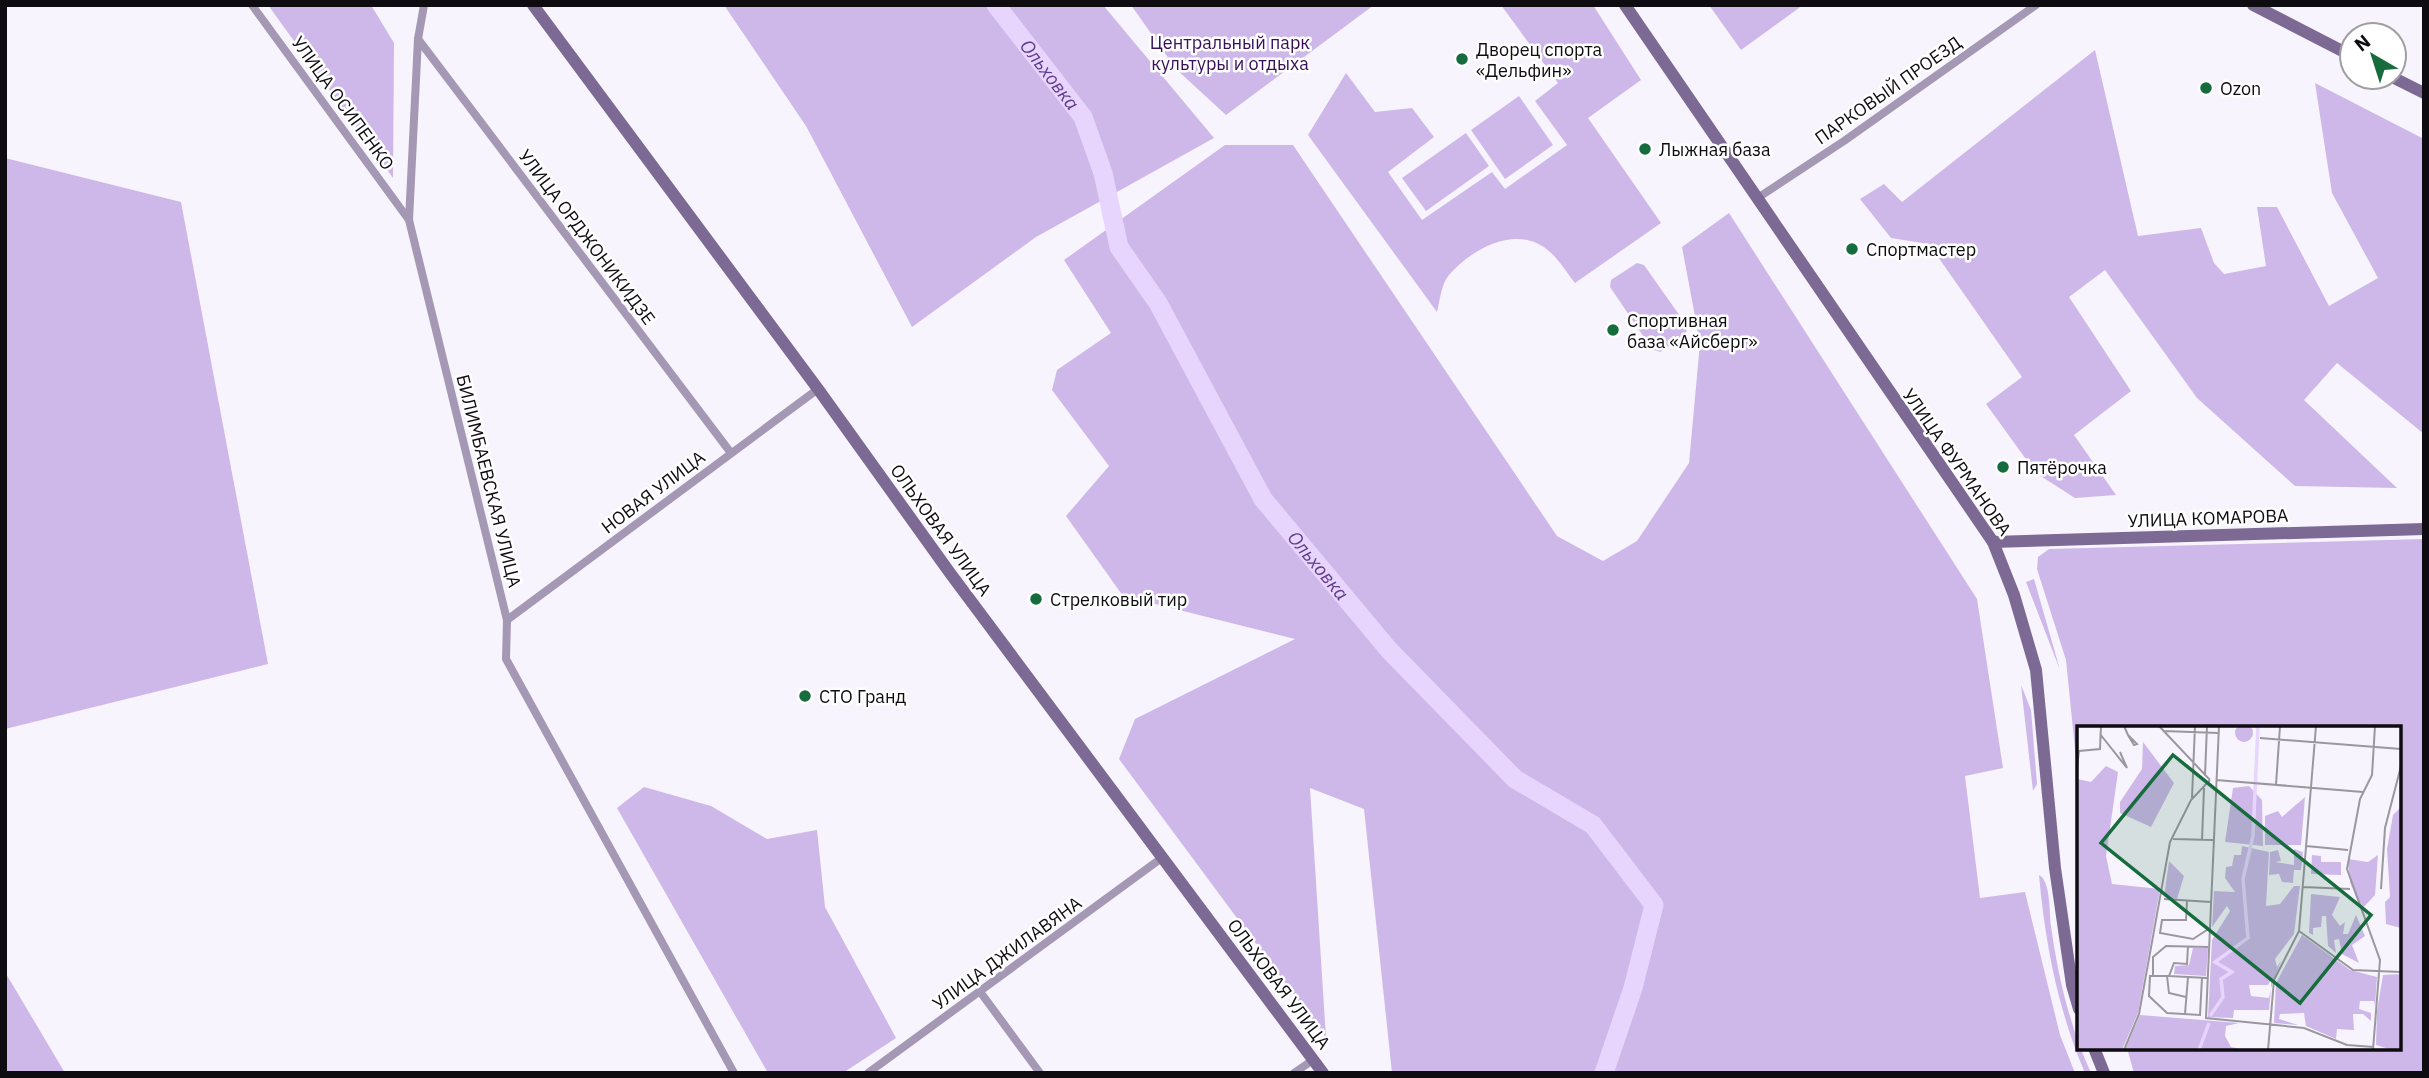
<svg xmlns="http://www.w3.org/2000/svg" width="2429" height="1078" font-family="'IBM Plex Sans',sans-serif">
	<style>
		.green { fill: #cdb8e9 }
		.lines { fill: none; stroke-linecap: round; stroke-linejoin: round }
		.river { stroke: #e7d5fe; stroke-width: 19 }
		.street { stroke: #a498b4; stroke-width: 8 }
		.secondary { stroke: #7c6a94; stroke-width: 12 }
		.poi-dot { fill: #176c3e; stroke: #fff; stroke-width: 2.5 }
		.labels { text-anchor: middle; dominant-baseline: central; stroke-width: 5; stroke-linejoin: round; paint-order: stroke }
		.park-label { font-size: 18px; fill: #380d5a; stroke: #fff }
		.poi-label { font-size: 18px; fill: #0e0c11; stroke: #fff; text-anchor: start }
		.street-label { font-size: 18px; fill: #0e0c11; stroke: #fff }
		.water-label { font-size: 19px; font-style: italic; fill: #613b89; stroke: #fff }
		.inset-river { fill: none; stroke: #e7d5fe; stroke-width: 3.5 }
		.inset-road { fill: none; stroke: #9a979f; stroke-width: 2 }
		.view { fill: #176c3e; fill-opacity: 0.15; stroke: #176c3e; stroke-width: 3.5 }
		.inset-edge { fill: none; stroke: #0e0c11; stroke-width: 3.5 }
	</style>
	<rect width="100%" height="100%" fill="#f8f4fd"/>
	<g class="green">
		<path d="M 268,5 L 371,5 L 394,43 L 393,178 Z"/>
		<path d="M 724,5 L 1103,5 L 1214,138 L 1036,237 L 912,327 L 806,126 Z"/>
		<path d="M 1131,5 L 1374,5 L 1226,115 L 1176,69 Z"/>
		<path d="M 1501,5 L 1593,5 L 1641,80 L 1588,118 L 1661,223 L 1575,283 C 1567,273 1560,261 1550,252 C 1519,223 1472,248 1449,275 C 1441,284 1440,301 1437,312 L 1308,135 L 1346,73 L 1375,112 L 1412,108 L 1434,137 L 1388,172 L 1422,220 L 1492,172 L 1505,189 L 1567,145 L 1535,101 L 1558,83 Z"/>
		<path d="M 1709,5 L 1803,5 L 1741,50 Z"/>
		<path d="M 2095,50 L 2138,236 L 2201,228 L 2214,263 L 2224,274 L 2266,266 L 2257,207 L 2277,207 L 2329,306 L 2378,278 L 2332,193 L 2315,83 L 2424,139 L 2424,434 L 2337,363 L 2304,400 L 2397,488 L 2295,486 L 2197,398 L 2105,270 L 2069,297 L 2131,391 L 2074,435 L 2116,495 L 2075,498 L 2036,473 L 1986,404 L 2022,377 L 1929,244 L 1891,238 L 1860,199 L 1884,184 L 1902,202 Z"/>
		<path d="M 1519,96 L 1553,145 L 1505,179 L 1471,130 Z"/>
		<path d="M 1466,133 L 1489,166 L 1426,211 L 1402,178 Z"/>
		<path d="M 1225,145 L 1293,145 L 1557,536 L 1603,561 L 1637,541 L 1689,463 L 1700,343 L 1682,247 L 1729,213 L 1977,599 L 2003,768 L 1965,776 L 1980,898 L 2025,892 L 2060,1035 L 2075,1073 L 1392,1073 L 1364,809 L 1310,788 L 1326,1038 L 1119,759 L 1135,719 L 1295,639 L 1123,596 L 1066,516 L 1109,466 L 1052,390 L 1057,370 L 1111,333 L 1064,260 Z"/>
		<path d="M 5,158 L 181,202 L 268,664 L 5,729 Z"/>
		<path d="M 1637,263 L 1644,265 L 1687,326 L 1686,334 L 1660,352 L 1652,349 L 1610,287 L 1611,280 Z"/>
		<path d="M 2424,539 L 2424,1073 L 2134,1073 L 2127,1048 L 2399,1048 L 2399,728 L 2079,728 L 2079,789 L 2066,660 L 2037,569 L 2038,557 L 2049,549 Z"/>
		<path d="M 2034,579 L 2060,670 L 2026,582 Z"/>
		<path d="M 2021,685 L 2031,710 L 2037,784 L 2033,791 Z"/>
		<path d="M 644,787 L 711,806 L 767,839 L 817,830 L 825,907 L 896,1038 L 843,1073 L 768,1073 L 617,808 Z"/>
		<path d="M 2039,875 C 2051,881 2049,912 2051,926 C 2058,977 2070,1027 2091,1073 L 2085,1073 C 2058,1010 2045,943 2039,875 Z"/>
		<path d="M 5,972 L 65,1073 L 5,1073 Z"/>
	</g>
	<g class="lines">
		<path class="river" id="s1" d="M 996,5 L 1083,117 L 1103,173 L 1119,247 L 1158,303 L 1263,499 L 1389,650 L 1515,779 L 1593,825 L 1654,905 L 1633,988 L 1604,1073"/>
		<g class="street">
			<path d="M 252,5 L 409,220"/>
			<path d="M 424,5 L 418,39 L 409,220 L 507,620 L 506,659 L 734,1073"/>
			<path d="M 418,39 L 731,453"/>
			<path d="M 1756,199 L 1844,141 L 2036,5"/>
			<path d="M 507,620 L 818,389"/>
			<path d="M 981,993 L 1040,1073"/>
			<path d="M 868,1073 L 1163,857"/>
			<path d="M 1294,1073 L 1313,1060"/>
		</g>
		<g class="secondary">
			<path d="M 533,5 L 818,389 L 950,573 L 1323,1073"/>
			<path d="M 1625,5 L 1993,542 L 2014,595 L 2036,670 L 2055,868 L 2072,985 L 2079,1009"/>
			<path d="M 2253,5 L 2352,56"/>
			<path d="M 2392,77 L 2424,93"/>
			<path d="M 1993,542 L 2424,529"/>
			<path d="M 2094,1048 L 2104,1073"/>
		</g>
	</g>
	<g class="poi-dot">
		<circle cx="1462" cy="59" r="7"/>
		<circle cx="2206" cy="88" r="7"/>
		<circle cx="1645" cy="149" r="7"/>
		<circle cx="1852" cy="249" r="7"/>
		<circle cx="1613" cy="330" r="7"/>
		<circle cx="2003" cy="467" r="7"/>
		<circle cx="1036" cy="599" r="7"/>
		<circle cx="805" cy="696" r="7"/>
	</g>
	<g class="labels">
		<g class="park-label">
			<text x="1230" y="42">Центральный парк<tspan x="1230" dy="21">культуры и отдыха</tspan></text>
		</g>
		<g class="poi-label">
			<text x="1476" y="49">Дворец спорта<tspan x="1476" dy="21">«Дельфин»</tspan></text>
			<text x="2220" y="88">Ozon</text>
			<text x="1659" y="149">Лыжная база</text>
			<text x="1866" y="249">Спортмастер</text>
			<text x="1627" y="320">Спортивная<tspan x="1627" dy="21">база «Айсберг»</tspan></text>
			<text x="2017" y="467">Пятёрочка</text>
			<text x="1050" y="599">Стрелковый тир</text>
			<text x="819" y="696">СТО Гранд</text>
		</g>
		<g class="street-label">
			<text transform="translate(1888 90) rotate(-35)">ПАРКОВЫЙ ПРОЕЗД</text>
			<text transform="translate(343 103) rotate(54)">УЛИЦА ОСИПЕНКО</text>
			<text transform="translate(587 237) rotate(53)">УЛИЦА ОРДЖОНИКИДЗЕ</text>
			<text transform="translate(1957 462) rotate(55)">УЛИЦА ФУРМАНОВА</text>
			<text transform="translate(489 481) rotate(76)">БИЛИМБАЕВСКАЯ УЛИЦА</text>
			<text transform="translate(653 492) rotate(-37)">НОВАЯ УЛИЦА</text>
			<text transform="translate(2208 518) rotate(-2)">УЛИЦА КОМАРОВА</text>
			<text transform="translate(941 530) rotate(54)">ОЛЬХОВАЯ УЛИЦА</text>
			<text transform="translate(1007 953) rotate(-36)">УЛИЦА ДЖИЛАВЯНА</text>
			<text transform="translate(1279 984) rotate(53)">ОЛЬХОВАЯ УЛИЦА</text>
		</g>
		<g class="water-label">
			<text stroke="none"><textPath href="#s1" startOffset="88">Ольховка</textPath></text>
			<text stroke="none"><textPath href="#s1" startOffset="654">Ольховка</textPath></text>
		</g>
	</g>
	<g transform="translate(2077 726)">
		<rect width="324" height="324" fill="#f8f4fd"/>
		<path d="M158 7a9 9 0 1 1 18 0a9 9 0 1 1-18 0ZM 66,16 L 97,57 L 74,101 L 43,87 L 43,76 L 65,43 ZM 29,40 L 41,46 L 29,130 L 35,158 L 83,163 L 61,287 L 45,324 L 0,324 L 0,53 L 14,56 ZM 172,60 L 185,74 L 186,120 L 148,116 L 156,62 ZM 228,71 L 224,119 L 188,119 L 188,90 L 201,85 L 205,91 ZM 324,81 L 324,202 L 309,198 L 308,176 L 313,171 L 310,123 L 316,89 ZM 165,120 L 192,126 L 189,180 L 203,178 L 217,160 L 223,160 L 217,208 L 198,233 L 200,241 L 204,235 L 194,262 L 194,254 L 191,259 L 172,259 L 174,270 L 192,272 L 194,264 L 192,284 L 157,284 L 156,292 L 131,291 L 135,214 L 153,185 L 150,180 L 135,201 L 137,165 L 158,166 L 148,152 L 149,141 L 155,140 L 157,129 L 164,129 ZM 217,123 L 226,126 L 224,144 L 217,144 L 216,157 L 205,156 L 202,148 L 192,149 L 193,126 L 201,124 L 204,135 L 198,136 L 217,139 ZM 235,129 L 244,130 L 244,136 L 264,136 L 264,149 L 234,148 ZM 301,129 L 298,169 L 284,184 L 273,156 L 271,133 L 291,136 ZM 92,135 L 107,150 L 100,173 L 87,171 ZM 234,168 L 263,171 L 255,189 L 263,200 L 268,196 L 266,208 L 271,208 L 279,189 L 288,210 L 275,219 L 282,237 L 265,228 L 262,213 L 257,214 L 259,227 L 251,220 L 249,190 L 245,190 L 244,201 L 236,202 L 236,209 L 232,207 ZM 225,209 L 273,244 L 300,251 L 298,280 L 297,275 L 283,275 L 282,283 L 294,287 L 294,295 L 286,288 L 276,288 L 277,304 L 260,303 L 259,313 L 229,300 L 227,287 L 203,288 L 202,293 L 221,299 L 197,297 L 199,257 ZM 116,222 L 131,222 L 129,250 L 97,248 L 98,240 L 112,239 ZM 324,248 L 324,324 L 315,324 L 299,319 L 300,285 L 306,249 ZM 63,289 L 162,297 L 149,300 L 148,310 L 154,321 L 168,324 L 48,324 Z" fill="#cdb8e9"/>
		<path class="inset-river" d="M 133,290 L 146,271 L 144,253 L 155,246 L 138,236 L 171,212 L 166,153 L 176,110 L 181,0M 122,324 L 132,297"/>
		<path class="inset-road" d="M 47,0 L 51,9 L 57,19 L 60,18 L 51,9M 82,0 L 133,54M 142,0 L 129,292 L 227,302 L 270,319 L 297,321M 87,5 L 141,7M 23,8 L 50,42 L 43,26M 183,12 L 324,23M 0,41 L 2,25 L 23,23 L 24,0M 128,49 L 130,0M 139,54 L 286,66M 199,59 L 203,0M 234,61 L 239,0M 115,72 L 118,0M 96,113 L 136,114M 125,114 L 127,62M 229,120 L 271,124M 226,161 L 273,163M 304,163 L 308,102 L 324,40M 87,173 L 134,176M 110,175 L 109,194 L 85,194 L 83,207 L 116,213 L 133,202M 222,205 L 276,244 L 324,246M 76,250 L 76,231 L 89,220 L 131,221M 90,250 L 92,267 L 109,271M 92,250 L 97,237 L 110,238 L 111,220M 125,252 L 123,289 L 90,287 L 72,270 L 73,250 L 92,250 L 130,252M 108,288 L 111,251M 47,324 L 62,288 L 93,116 L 114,74 L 133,54M 191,324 L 197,254 L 222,205 L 234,61M 296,324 L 303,234 L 270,143 L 283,73 L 295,49 L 298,0"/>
		<path class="view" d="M 96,29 L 294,189 L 223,277 L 24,117 Z"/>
		<rect width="324" height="324" class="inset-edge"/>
	</g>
	<rect width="2429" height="1078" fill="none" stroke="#0e0c11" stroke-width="14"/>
	<g transform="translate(2373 56) rotate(321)"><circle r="33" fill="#ffffff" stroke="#9f9ea0" stroke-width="2"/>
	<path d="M0-5L12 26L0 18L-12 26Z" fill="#176c3e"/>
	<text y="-10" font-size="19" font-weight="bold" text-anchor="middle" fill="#0e0c11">N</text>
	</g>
</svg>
